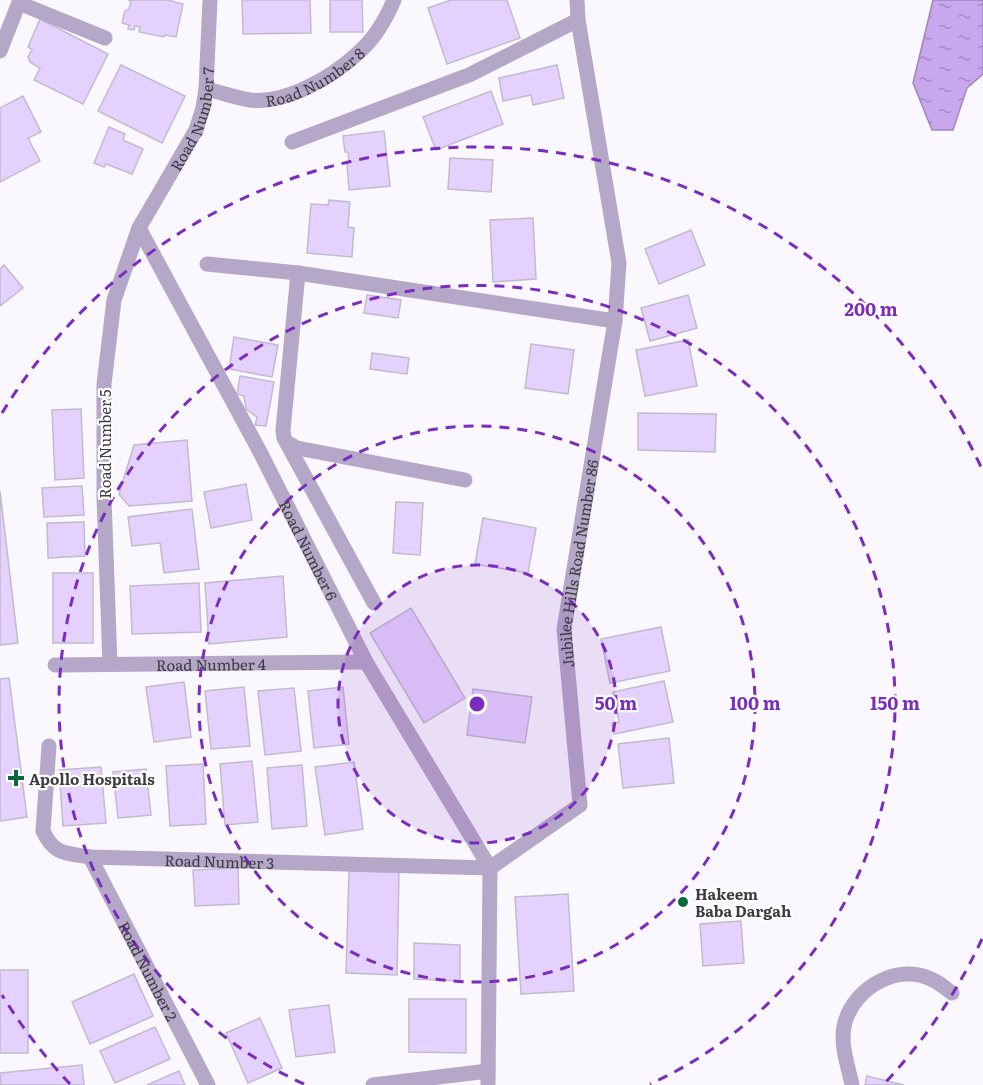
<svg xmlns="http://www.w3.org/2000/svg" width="983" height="1085" font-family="Literata,serif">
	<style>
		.water { fill: url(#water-ripples); stroke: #9f86ba; stroke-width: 1.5 }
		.building { fill: #e5d1fe; stroke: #c2bbcb; stroke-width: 1.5 }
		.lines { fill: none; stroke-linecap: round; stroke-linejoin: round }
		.minor { stroke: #b5a7c7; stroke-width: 15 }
		.ring { fill: none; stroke: #7b2cbf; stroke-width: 3; stroke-dasharray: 10 8 }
		.poi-dot { fill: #09683b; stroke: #fff; stroke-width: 2 }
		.labels { text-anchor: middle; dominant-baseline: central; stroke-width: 4.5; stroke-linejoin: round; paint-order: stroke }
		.street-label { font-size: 15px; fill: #3d3a40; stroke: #fff }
		.poi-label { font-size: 15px; font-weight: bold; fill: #3d3a40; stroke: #fff; text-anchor: start }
		.centre { fill: #7b2cbf; stroke: #fff; stroke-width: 3 }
		.ring-label { font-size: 18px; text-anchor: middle; font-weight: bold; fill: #7b2cbf; stroke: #fff; stroke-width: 4.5; stroke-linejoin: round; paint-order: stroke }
	</style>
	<defs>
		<pattern id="water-ripples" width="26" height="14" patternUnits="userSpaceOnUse" patternTransform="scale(1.5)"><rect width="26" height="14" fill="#c9a7ef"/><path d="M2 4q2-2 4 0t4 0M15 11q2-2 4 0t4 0" fill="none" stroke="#a489c3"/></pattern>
	</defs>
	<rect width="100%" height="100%" fill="#faf7fe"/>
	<path class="water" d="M 933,0 L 983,0 L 983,74 L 967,88 L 953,130 L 932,130 L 913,83 Z"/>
	<g class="building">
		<path d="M 128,0 L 168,0 L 183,4 L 176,37 L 165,35 L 164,37 L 139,32 L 140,27 L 135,26 L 134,30 L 128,29 L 129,25 L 122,23 L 125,11 L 129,9 L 131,1 Z"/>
		<path d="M 242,0 L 310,0 L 311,33 L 243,34 Z"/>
		<path d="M 330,0 L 362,0 L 363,32 L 330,32 Z"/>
		<path d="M 451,0 L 507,0 L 520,38 L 447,64 L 428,8 Z"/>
		<path d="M 40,19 L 108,54 L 83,104 L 34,80 L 40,68 L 30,62 L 28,57 L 32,49 L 28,47 Z"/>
		<path d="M 121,65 L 185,96 L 162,143 L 98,111 Z"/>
		<path d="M 557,65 L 564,98 L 533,105 L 531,95 L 503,101 L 499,78 Z"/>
		<path d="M 491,91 L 503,124 L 436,150 L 423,117 Z"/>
		<path d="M 23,96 L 41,132 L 28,138 L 40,161 L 0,182 L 0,108 Z"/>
		<path d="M 109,127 L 125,134 L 123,140 L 143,149 L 132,174 L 106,164 L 104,167 L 94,163 Z"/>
		<path d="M 384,131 L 390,186 L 349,190 L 347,163 L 349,163 L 348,152 L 345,152 L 343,136 Z"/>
		<path d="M 450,158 L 493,160 L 491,192 L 448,189 Z"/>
		<path d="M 329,200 L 350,202 L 348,227 L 354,228 L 352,257 L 307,253 L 311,204 L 328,205 Z"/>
		<path d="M 533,218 L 536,279 L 493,282 L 490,220 Z"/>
		<path d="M 691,230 L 705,265 L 659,284 L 645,249 Z"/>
		<path d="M 4,265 L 23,288 L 0,306 L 0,269 Z"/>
		<path d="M 367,295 L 401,300 L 398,318 L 364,313 Z"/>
		<path d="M 688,295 L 697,328 L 650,341 L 641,308 Z"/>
		<path d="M 234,337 L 278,345 L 272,377 L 229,369 Z"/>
		<path d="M 688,340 L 697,386 L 645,396 L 636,350 Z"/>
		<path d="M 531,344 L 574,350 L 568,394 L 525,388 Z"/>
		<path d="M 372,353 L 409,358 L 407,374 L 370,369 Z"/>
		<path d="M 240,376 L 274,382 L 266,426 L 255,425 L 257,417 L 246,409 L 244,396 L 237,394 Z"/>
		<path d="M 81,409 L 84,478 L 55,480 L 52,410 Z"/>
		<path d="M 638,413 L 716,414 L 715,452 L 638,450 Z"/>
		<path d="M 187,440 L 192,501 L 129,506 L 119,494 L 134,445 Z"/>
		<path d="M 246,484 L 252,520 L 211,528 L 204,492 Z"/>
		<path d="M 82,486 L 84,515 L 44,517 L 42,488 Z"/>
		<path d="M 0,491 L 18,643 L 0,645 Z"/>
		<path d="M 396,502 L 423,503 L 420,555 L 393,553 Z"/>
		<path d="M 192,509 L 199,569 L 164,573 L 160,543 L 132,546 L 128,517 Z"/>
		<path d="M 483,518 L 536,528 L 528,573 L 475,564 Z"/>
		<path d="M 84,522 L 85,556 L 48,558 L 47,523 Z"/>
		<rect x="53" y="573" width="40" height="70"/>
		<path d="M 283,576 L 287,637 L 209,644 L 205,583 Z"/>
		<path d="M 199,583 L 201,632 L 132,634 L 130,586 Z"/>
		<path d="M 411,608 L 465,698 L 424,723 L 370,633 Z"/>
		<path d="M 661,627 L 670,671 L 610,683 L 601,639 Z"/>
		<path d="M 9,678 L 27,817 L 0,821 L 0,679 Z"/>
		<path d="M 664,681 L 673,722 L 614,734 L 612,724 L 619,722 L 613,692 Z"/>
		<path d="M 184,682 L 191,737 L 154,742 L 146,687 Z"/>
		<path d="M 244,687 L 250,746 L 211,749 L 205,691 Z"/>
		<path d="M 343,687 L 349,744 L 314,748 L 308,691 Z"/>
		<path d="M 294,688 L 301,751 L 265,755 L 258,691 Z"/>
		<path d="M 473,689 L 532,697 L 525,743 L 467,735 Z"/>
		<path d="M 669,738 L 674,783 L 623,788 L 618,744 Z"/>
		<path d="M 252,761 L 258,822 L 225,825 L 220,764 Z"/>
		<path d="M 354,762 L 363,829 L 325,835 L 315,767 Z"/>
		<path d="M 203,764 L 206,824 L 170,826 L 166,766 Z"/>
		<path d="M 302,765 L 307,826 L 272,829 L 267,768 Z"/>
		<path d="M 101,767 L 106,823 L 63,826 L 59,770 Z"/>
		<path d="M 146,769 L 151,815 L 118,818 L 113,772 Z"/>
		<path d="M 238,868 L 239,904 L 195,906 L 193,870 Z"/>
		<path d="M 349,871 L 399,872 L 397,975 L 346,973 Z"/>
		<path d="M 568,894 L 574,991 L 521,994 L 515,897 Z"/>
		<path d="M 741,921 L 744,963 L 703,966 L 700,924 Z"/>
		<path d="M 414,943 L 460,945 L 460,981 L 414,979 Z"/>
		<rect x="0" y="970" width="28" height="83"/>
		<path d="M 134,974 L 153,1016 L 90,1044 L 72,1002 Z"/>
		<path d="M 409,999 L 466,999 L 466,1053 L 409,1052 Z"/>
		<path d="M 329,1005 L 335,1052 L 296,1057 L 289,1010 Z"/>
		<path d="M 260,1018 L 282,1068 L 248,1083 L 226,1033 Z"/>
		<path d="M 155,1027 L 170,1059 L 115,1083 L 100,1051 Z"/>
		<path d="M 82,1065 L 84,1085 L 1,1085 L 0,1073 Z"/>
		<path d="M 179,1071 L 185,1085 L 147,1085 Z"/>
		<path d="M 867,1076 L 904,1085 L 865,1085 Z"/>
	</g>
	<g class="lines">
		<g class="minor">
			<path d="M 19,3 L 105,38"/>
			<path d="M 0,51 L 20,0"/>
			<path id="s1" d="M 206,89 C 220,92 236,98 250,100 C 287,104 332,77 358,53 C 374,39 386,19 394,0"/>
			<path d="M 292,142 L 469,75 L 578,20"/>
			<path id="s2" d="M 139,228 L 260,452 L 366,662 L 490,868"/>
			<path d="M 207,264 L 298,273"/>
			<path d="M 288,443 L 297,448 L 465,480"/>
			<path d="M 374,603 L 284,438 L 283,430 L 298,273 L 615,321"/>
			<path id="s3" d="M 110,664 L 104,498 L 104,384 L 114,300 L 139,228 L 196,130 L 203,108 L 206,89 L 210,0"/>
			<path id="s4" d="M 55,665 L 366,662"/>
			<path id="s5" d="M 49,746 L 43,831 C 54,855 66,853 90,857 L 490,868"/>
			<path id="s6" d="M 90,857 L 208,1085"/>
			<path d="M 373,1085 L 488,1071"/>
			<path id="s7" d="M 488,1085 L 490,868 L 580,805 L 564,629 L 615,321 L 619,263 L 578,20 L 577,0"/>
			<path d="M 852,1085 C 848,1065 839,1042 845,1022 C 855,987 899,962 933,980 C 940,983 946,989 952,993"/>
		</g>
	</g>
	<circle cx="477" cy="704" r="139" fill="#7b2cbf" fill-opacity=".12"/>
	<g class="ring">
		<circle cx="477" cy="704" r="139"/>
		<circle cx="477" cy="704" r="278"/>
		<path d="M304 1084A418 418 0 1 1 650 1084"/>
		<path d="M982 939A557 557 0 0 1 884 1084M70 1084A557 557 0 0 1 2 995M2 413A557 557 0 0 1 982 469"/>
	</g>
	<g class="poi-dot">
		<path d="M13 769h6v6h6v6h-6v6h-6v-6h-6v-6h6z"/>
		<circle cx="683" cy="902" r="6"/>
	</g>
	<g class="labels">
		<g class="street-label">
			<text stroke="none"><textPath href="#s1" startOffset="116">Road Number 8</textPath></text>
			<text stroke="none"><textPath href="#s3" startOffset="564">Road Number 7</textPath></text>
			<text transform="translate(104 444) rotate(-90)">Road Number 5</text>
			<text stroke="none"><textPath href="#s2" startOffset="364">Road Number 6</textPath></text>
			<text stroke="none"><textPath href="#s7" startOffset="570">Jubilee Hills Road Number 86</textPath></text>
			<text stroke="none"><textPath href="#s4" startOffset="156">Road Number 4</textPath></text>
			<text stroke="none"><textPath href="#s5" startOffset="272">Road Number 3</textPath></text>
			<text stroke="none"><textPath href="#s6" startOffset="128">Road Number 2</textPath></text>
		</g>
		<g class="poi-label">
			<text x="29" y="778">Apollo Hospitals</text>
			<text x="695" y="893">Hakeem<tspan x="695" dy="17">Baba Dargah</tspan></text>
		</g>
	</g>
	<circle cx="477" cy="704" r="9" class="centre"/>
	<g class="ring-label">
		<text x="871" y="316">200 m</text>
		<text x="616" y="710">50 m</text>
		<text x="755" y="710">100 m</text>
		<text x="895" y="710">150 m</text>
	</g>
</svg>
